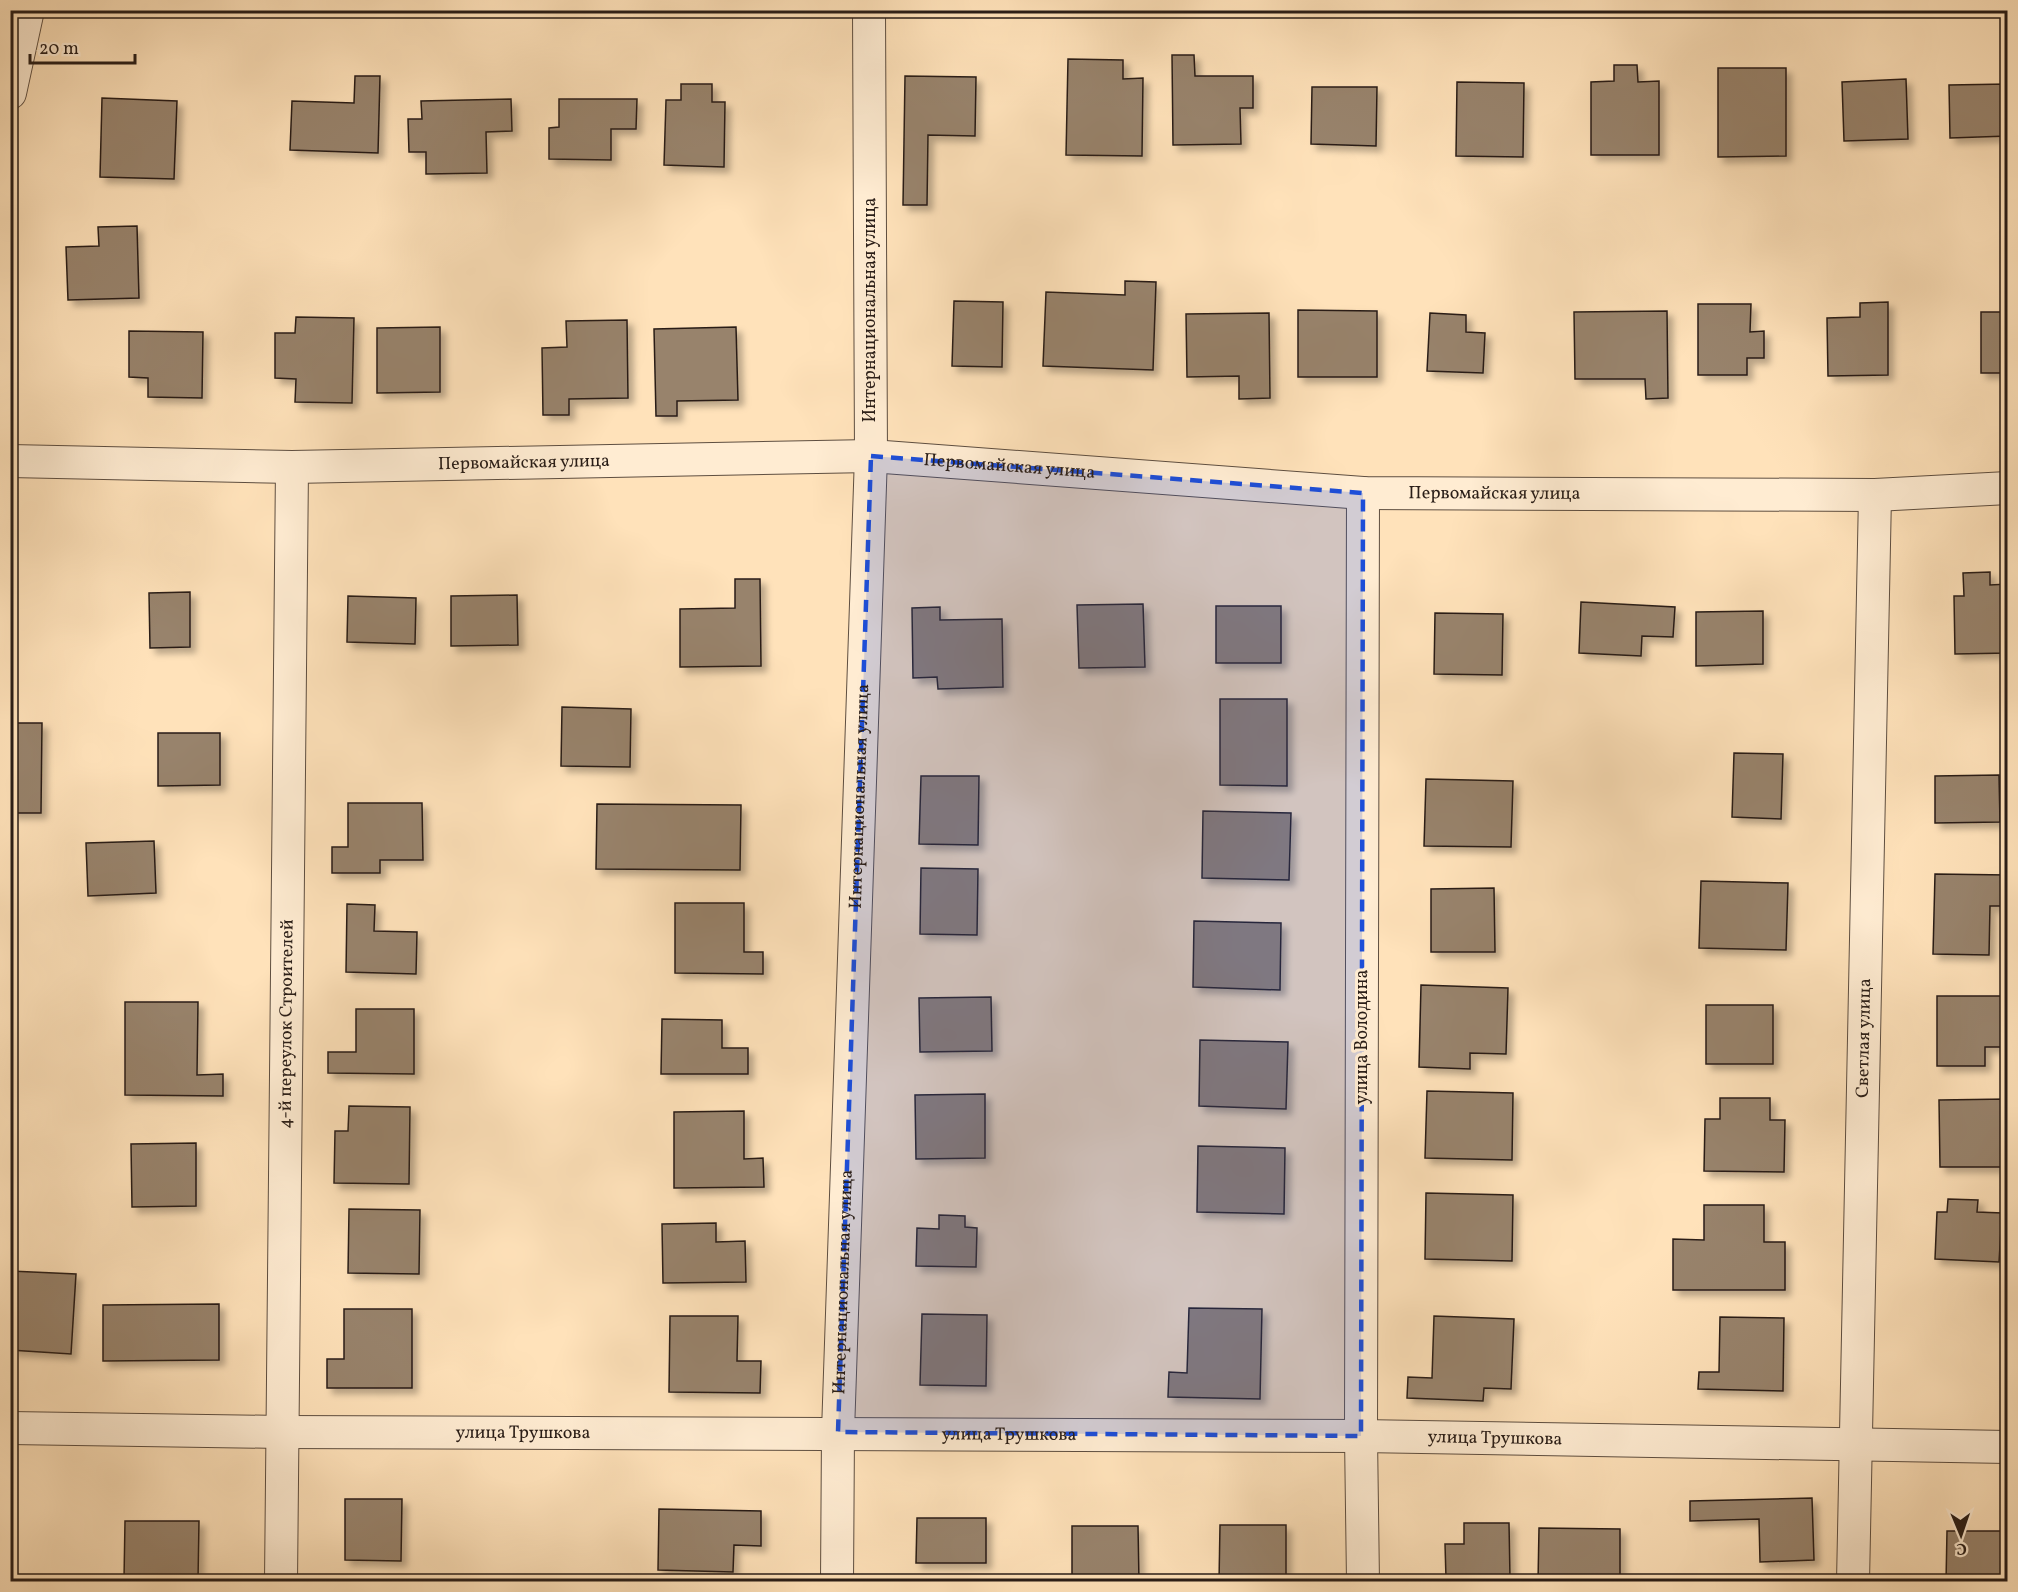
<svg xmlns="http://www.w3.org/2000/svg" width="2018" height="1592" font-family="Vollkorn,serif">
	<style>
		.building { fill: #98836c; stroke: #291d17; stroke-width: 1.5; filter: url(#shadow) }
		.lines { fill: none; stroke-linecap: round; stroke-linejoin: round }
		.minor-casing { stroke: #5e4e40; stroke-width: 34 }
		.minor { stroke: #ffecd2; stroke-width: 32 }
		.marked { fill: #1d4ed8; fill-opacity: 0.2; stroke: #1d4ed8; stroke-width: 4.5; stroke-dasharray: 12 8; stroke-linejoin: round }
		.labels { text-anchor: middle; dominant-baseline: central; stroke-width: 6; stroke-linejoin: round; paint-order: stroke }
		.street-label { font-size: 18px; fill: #291d17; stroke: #ffecd2 }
	</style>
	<defs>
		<filter id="shadow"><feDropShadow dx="5.5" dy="5.5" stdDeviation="3" flood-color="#0004"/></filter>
	</defs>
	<rect width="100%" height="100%" fill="#ffe2ba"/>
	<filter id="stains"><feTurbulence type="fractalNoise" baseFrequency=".00333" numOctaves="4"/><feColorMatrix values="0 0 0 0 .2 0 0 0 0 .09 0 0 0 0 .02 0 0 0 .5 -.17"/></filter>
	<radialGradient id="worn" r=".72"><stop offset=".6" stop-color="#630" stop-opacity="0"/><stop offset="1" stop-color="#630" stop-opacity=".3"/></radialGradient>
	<g class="building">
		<path d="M 1172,55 L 1194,55 L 1195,76 L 1253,76 L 1253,108 L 1240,108 L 1241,144 L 1173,145 Z"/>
		<path d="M 1068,59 L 1123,60 L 1123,79 L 1143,78 L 1142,156 L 1066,155 Z"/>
		<path d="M 1614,65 L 1637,65 L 1638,82 L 1659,81 L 1659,155 L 1591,155 L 1591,82 L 1614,81 Z"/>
		<path d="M 1718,68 L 1786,68 L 1786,156 L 1718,157 Z"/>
		<path d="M 355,76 L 380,76 L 378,153 L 290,150 L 292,101 L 354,103 Z"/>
		<path d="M 905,76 L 976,77 L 975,136 L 928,135 L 927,205 L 903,205 Z"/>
		<path d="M 1906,79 L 1908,139 L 1844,141 L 1842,82 Z"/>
		<path d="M 1457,82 L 1524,83 L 1523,157 L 1456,156 Z"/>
		<path d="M 681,84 L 712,84 L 712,102 L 725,102 L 724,167 L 664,165 L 666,100 L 681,100 Z"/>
		<path d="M 2008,84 L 2008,136 L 1950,138 L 1949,85 Z"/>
		<path d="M 1312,87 L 1377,87 L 1376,146 L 1311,144 Z"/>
		<path d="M 102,98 L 177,101 L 174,179 L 100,177 Z"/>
		<path d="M 511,99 L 512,131 L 486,132 L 487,173 L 426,174 L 426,152 L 409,152 L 408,119 L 422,119 L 421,101 Z"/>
		<path d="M 559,99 L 637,99 L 636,129 L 611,129 L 611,160 L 549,159 L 549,128 L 559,127 Z"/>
		<path d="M 137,226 L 139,298 L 68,300 L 66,247 L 99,246 L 98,227 Z"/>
		<path d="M 1125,281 L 1156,282 L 1153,370 L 1043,366 L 1046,292 L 1125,295 Z"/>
		<path d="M 954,301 L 1003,302 L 1002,367 L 952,366 Z"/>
		<path d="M 1888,302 L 1888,375 L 1828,376 L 1827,318 L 1860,317 L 1860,303 Z"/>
		<path d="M 1698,304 L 1751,304 L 1750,332 L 1764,331 L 1764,358 L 1747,358 L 1747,375 L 1698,375 Z"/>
		<path d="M 1298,310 L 1377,311 L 1377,377 L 1298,377 Z"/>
		<path d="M 1667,311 L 1668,398 L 1646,399 L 1645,379 L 1575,379 L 1574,312 Z"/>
		<rect x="1981" y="312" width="27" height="61"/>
		<path d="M 1269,313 L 1270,398 L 1239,399 L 1239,376 L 1187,377 L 1186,314 Z"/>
		<path d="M 1430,313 L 1466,315 L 1466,332 L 1485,333 L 1483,373 L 1427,371 Z"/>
		<path d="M 296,317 L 354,318 L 352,403 L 295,402 L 296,379 L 275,378 L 275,333 L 295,333 Z"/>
		<path d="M 627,320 L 628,398 L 569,399 L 569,415 L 543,415 L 542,348 L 567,347 L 566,321 Z"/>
		<path d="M 440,327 L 440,392 L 377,393 L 377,328 Z"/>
		<path d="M 736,327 L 738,400 L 677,401 L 677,416 L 656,416 L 654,329 Z"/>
		<path d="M 129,331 L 203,332 L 202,398 L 148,397 L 148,378 L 129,377 Z"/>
		<path d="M 1990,572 L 1990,585 L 2008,584 L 2008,653 L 1955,654 L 1954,596 L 1964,596 L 1963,573 Z"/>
		<path d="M 735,579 L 760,579 L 761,666 L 680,667 L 680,609 L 735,608 Z"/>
		<path d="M 190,592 L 190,647 L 150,648 L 149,593 Z"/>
		<path d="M 517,595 L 518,645 L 451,646 L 451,596 Z"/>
		<path d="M 348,596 L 416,598 L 415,644 L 347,642 Z"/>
		<path d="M 1581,602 L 1675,607 L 1673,637 L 1642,636 L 1641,656 L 1579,653 Z"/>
		<path d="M 1143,604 L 1145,667 L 1079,668 L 1077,605 Z"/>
		<rect x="1216" y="606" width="65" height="57"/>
		<path d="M 940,607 L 940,620 L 1002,619 L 1003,687 L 938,689 L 937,677 L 913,678 L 912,608 Z"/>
		<path d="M 1763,611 L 1763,664 L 1696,666 L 1696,612 Z"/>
		<path d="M 1435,613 L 1503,614 L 1502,675 L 1434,674 Z"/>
		<path d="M 1220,699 L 1287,699 L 1287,786 L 1220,785 Z"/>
		<path d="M 562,707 L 631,709 L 630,767 L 561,766 Z"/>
		<path d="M 10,723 L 42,723 L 41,813 L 10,813 Z"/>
		<path d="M 158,733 L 220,733 L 220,785 L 158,786 Z"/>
		<path d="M 1734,753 L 1783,754 L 1781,819 L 1732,817 Z"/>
		<path d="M 1999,775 L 2000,822 L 1935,823 L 1935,776 Z"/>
		<path d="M 921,776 L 979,776 L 978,845 L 919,844 Z"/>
		<path d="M 1426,779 L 1513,781 L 1511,847 L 1424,846 Z"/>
		<path d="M 348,803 L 422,803 L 423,860 L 380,860 L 380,873 L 332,873 L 332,847 L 348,847 Z"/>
		<path d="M 597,804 L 741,805 L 740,870 L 596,869 Z"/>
		<path d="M 1203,811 L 1291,813 L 1289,880 L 1202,878 Z"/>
		<path d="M 154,841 L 156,893 L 88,896 L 86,843 Z"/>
		<path d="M 921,868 L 978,869 L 977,935 L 920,934 Z"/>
		<path d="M 1935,874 L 2008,875 L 2008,906 L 1990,906 L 1989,955 L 1933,954 Z"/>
		<path d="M 1701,881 L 1788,883 L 1786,950 L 1699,948 Z"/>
		<path d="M 1494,888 L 1495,952 L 1431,952 L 1431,889 Z"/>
		<path d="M 675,903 L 744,903 L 744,952 L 763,952 L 763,974 L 675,973 Z"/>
		<path d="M 347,904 L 375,905 L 374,931 L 417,932 L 416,974 L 346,972 Z"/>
		<path d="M 1194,921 L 1281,923 L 1280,990 L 1193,987 Z"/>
		<path d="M 1421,985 L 1508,988 L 1506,1054 L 1470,1053 L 1470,1069 L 1419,1067 Z"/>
		<path d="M 1937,996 L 2003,996 L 2002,1047 L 1985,1047 L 1985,1066 L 1937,1066 Z"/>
		<path d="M 991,997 L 992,1051 L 920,1052 L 919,998 Z"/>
		<path d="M 125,1002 L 198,1002 L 197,1075 L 223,1074 L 223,1096 L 125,1095 Z"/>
		<rect x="1706" y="1005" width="67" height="59"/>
		<path d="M 356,1009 L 414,1009 L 414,1074 L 328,1073 L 328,1052 L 356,1052 Z"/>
		<path d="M 662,1019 L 722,1020 L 722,1048 L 748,1048 L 748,1074 L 661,1074 Z"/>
		<path d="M 1200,1040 L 1288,1042 L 1286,1109 L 1199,1106 Z"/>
		<path d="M 1427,1091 L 1513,1093 L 1512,1160 L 1425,1158 Z"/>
		<path d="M 985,1094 L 985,1158 L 916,1159 L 915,1095 Z"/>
		<path d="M 1720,1098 L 1770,1098 L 1770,1120 L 1785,1120 L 1784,1172 L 1704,1171 L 1705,1119 L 1720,1119 Z"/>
		<path d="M 2008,1099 L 2008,1127 L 2002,1127 L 2002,1167 L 1940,1167 L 1939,1100 Z"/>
		<path d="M 349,1106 L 410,1107 L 409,1184 L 334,1183 L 335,1131 L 348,1131 Z"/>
		<path d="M 744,1111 L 744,1159 L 763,1158 L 764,1187 L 674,1188 L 674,1112 Z"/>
		<path d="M 196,1143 L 196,1206 L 132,1207 L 131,1144 Z"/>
		<path d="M 1198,1146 L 1285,1148 L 1284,1214 L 1197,1212 Z"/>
		<path d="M 1426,1193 L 1513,1195 L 1512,1261 L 1425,1259 Z"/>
		<path d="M 1948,1199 L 1978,1200 L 1977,1212 L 2002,1213 L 1999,1262 L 1935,1259 L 1937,1212 L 1947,1212 Z"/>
		<path d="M 1704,1205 L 1764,1205 L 1764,1242 L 1785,1242 L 1785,1290 L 1673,1290 L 1673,1239 L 1704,1240 Z"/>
		<path d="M 349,1209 L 420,1210 L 419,1274 L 348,1273 Z"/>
		<path d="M 939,1215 L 965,1216 L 965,1227 L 977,1228 L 976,1267 L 916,1266 L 917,1228 L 939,1229 Z"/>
		<path d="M 716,1223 L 716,1242 L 745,1241 L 746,1282 L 663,1283 L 662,1224 Z"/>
		<path d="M 10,1271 L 76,1274 L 71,1354 L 10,1350 Z"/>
		<path d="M 219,1304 L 219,1360 L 103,1361 L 103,1305 Z"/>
		<path d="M 1189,1308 L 1262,1309 L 1260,1399 L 1168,1397 L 1169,1372 L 1187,1373 Z"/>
		<path d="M 344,1309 L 412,1309 L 412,1388 L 327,1388 L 327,1359 L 344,1359 Z"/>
		<path d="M 922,1314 L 987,1315 L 986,1386 L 920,1385 Z"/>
		<path d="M 670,1316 L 738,1316 L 737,1361 L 761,1361 L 760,1393 L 669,1392 Z"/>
		<path d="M 1434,1316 L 1514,1319 L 1511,1389 L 1484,1388 L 1483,1401 L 1407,1398 L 1408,1377 L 1432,1378 Z"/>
		<path d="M 1720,1317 L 1784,1318 L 1783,1391 L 1698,1389 L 1699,1372 L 1719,1372 Z"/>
		<path d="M 1812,1498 L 1814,1560 L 1760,1562 L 1759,1519 L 1690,1521 L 1690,1501 Z"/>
		<path d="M 345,1499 L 402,1499 L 401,1561 L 345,1560 Z"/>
		<path d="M 659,1509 L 761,1511 L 761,1546 L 734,1545 L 733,1572 L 658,1570 Z"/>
		<path d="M 917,1518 L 986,1518 L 986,1563 L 916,1563 Z"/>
		<path d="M 125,1521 L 199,1521 L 198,1580 L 124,1579 Z"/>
		<path d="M 1464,1523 L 1509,1523 L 1510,1578 L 1446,1578 L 1445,1544 L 1464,1544 Z"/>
		<path d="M 1220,1525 L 1286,1525 L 1286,1582 L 1219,1582 Z"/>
		<path d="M 1072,1526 L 1138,1526 L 1139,1582 L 1072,1582 Z"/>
		<path d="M 1539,1528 L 1620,1529 L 1620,1582 L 1538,1582 Z"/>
		<path d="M 1947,1531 L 2001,1531 L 2001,1582 L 1946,1582 Z"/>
	</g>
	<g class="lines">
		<g class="minor-casing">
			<g id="minor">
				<path d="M 10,93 L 28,10"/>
				<path id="s1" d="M 10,461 L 292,467 L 871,456 L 1363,493 L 1875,495 L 2008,488"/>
				<path d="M 1363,493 L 1361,1436 L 1363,1582"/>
				<path id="s2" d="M 10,1428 L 280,1432 L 1361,1436 L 2008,1447"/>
				<path id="s3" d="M 281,1582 L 292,467"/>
				<path id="s4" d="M 837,1582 L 838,1432 L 871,456 L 869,10"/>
				<path id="s5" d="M 1853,1582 L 1875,495"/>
			</g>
		</g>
		<use href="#minor" class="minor"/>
	</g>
	<path class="marked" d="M 871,456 L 1363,493 L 1361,1436 L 838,1432 Z"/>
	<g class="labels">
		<g class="street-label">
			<text transform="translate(870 310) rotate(-90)">Интернациональная улица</text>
			<text stroke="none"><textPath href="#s1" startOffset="514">Первомайская улица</textPath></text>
			<text stroke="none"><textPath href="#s1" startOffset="1000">Первомайская улица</textPath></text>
			<text stroke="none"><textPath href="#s1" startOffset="1486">Первомайская улица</textPath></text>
			<text stroke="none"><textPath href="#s4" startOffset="786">Интернациональная улица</textPath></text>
			<text stroke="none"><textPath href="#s3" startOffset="558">4-й переулок Строителей</textPath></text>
			<text transform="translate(1362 1037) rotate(-90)">улица Володина</text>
			<text stroke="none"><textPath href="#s5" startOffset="544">Светлая улица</textPath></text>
			<text stroke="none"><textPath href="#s4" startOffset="300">Интернациональная улица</textPath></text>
			<text stroke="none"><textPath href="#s2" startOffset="513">улица Трушкова</textPath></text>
			<text stroke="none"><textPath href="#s2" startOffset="999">улица Трушкова</textPath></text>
			<text stroke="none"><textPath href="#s2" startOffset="1485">улица Трушкова</textPath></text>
		</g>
	</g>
	<rect width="2018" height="1592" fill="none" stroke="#ffe2ba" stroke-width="36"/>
	<rect x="12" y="12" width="1994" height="1568" fill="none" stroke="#291d17" stroke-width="3"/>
	<rect x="18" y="18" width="1982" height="1556" fill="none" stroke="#291d17" stroke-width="1.5"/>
	<g transform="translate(1961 1535) rotate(178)" stroke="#ffecd2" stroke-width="4.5" paint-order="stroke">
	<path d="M0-4.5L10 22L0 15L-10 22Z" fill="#291d17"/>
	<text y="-9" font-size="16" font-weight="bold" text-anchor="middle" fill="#291d17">С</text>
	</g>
	<path d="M30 54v9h105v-9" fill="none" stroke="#291d17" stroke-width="3"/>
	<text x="39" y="54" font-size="18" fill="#291d17" stroke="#ffecd2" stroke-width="4.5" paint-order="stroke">20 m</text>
	<rect width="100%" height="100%" filter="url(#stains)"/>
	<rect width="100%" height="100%" fill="url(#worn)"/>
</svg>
